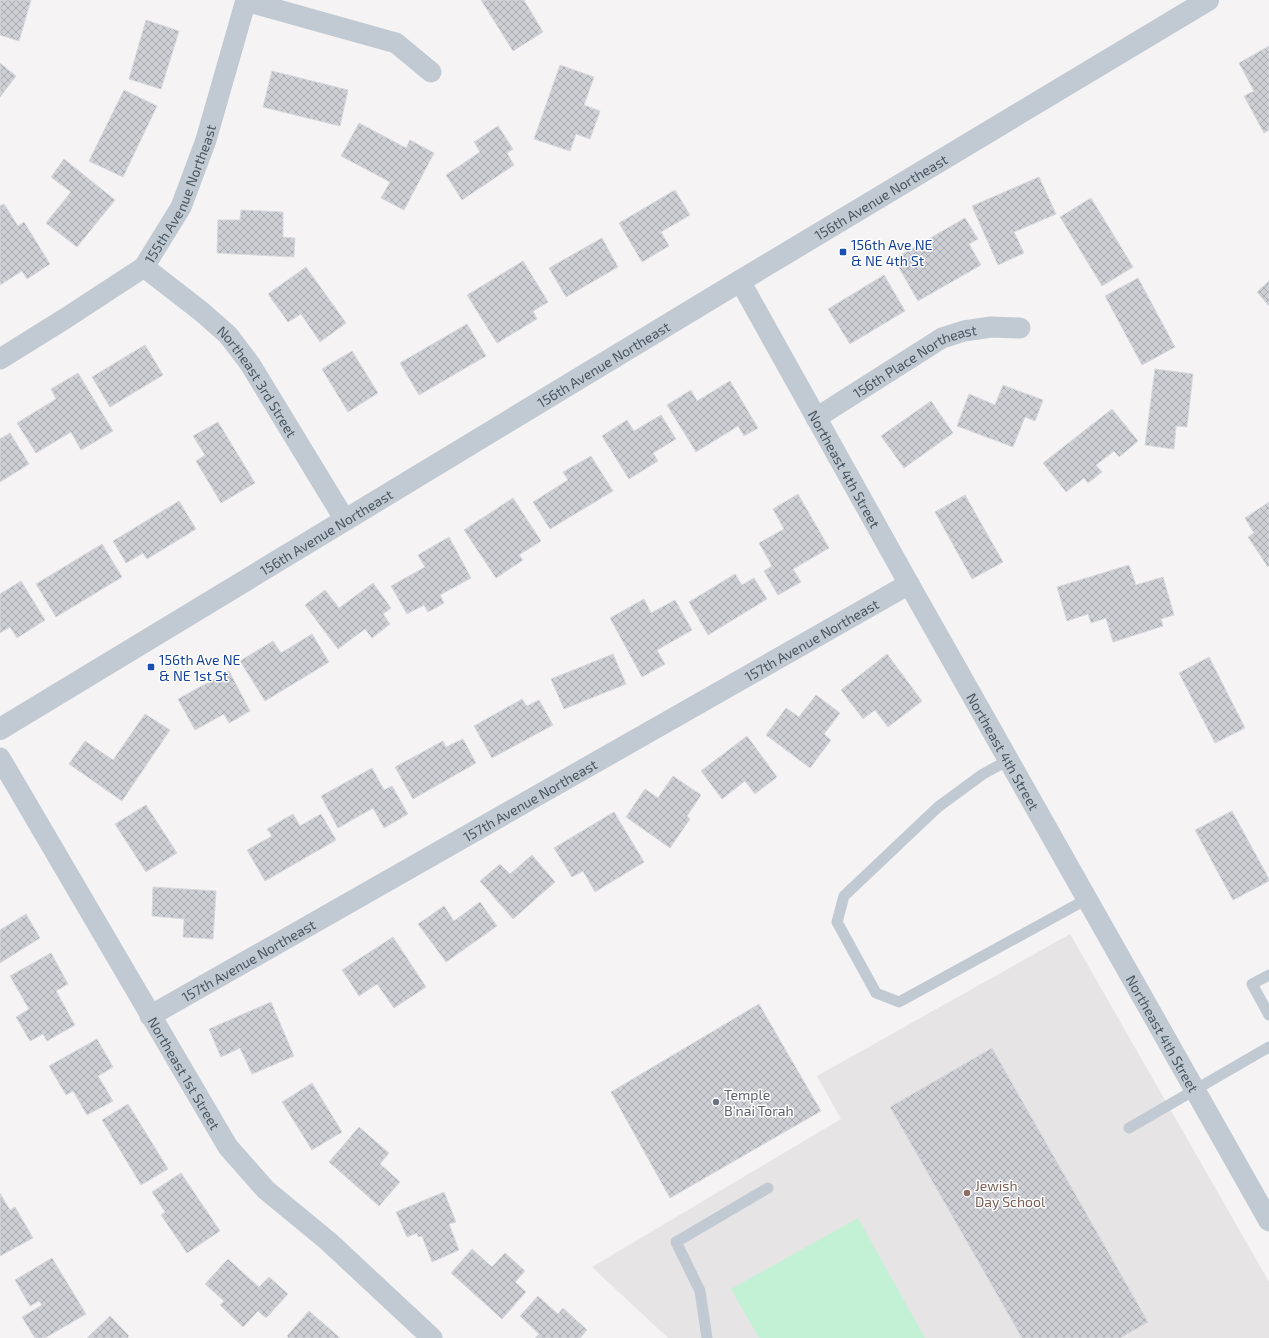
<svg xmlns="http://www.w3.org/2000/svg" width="1269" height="1338" font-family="'Exo 2',sans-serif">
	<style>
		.education { fill: #e6e4e5 }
		.green { fill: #c3f1d5 }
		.building { fill: url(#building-cross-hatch); stroke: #d7d9de }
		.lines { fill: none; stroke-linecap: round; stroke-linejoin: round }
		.service { stroke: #c1cad2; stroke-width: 11 }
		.minor { stroke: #c1cad2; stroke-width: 21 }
		.tertiary { stroke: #c1cad2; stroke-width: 22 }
		.transit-dot { fill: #1a4fb4; stroke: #fff; stroke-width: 1.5 }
		.worship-dot { fill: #6b7280; stroke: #fff; stroke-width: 1.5 }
		.education-dot { fill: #8d6e63; stroke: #fff; stroke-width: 1.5 }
		.labels { text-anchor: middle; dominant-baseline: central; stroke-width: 3; stroke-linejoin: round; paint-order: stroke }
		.street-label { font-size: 14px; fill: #4a5661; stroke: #fff }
		.transit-label { font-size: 14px; fill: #164399; stroke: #fff; text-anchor: start }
		.worship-label { font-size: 14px; fill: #5b616d; stroke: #fff; text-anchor: start }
		.education-label { font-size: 14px; fill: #785e54; stroke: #fff; text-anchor: start }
	</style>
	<defs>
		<pattern id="building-cross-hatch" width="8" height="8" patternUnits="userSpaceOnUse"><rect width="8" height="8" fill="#cdcfd5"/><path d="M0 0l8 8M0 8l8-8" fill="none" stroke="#a8abb0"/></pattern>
	</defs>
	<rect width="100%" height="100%" fill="#f5f3f3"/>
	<path class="education" d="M 1070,934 L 1269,1282 L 1269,1338 L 668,1338 L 592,1267 L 841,1119 L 817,1076 Z"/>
	<path class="green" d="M 858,1218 L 925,1338 L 759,1338 L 731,1289 Z"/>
	<g class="building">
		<path d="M 0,0 L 31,0 L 19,41 L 0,35 Z"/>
		<path d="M 481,0 L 524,0 L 543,32 L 513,51 Z"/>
		<path d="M 146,20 L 179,31 L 161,89 L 129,79 Z"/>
		<path d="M 1269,46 L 1269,130 L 1264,133 L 1244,96 L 1254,91 L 1239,63 Z"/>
		<path d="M 0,63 L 16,76 L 0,97 Z"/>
		<path d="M 560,65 L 594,77 L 584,105 L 600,111 L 590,139 L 576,134 L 570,151 L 534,139 Z"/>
		<path d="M 272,71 L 348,90 L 340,126 L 263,107 Z"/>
		<path d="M 124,90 L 157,106 L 123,177 L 89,161 Z"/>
		<path d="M 359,123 L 406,148 L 410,140 L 434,153 L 404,210 L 381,198 L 390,182 L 341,156 Z"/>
		<path d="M 498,126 L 513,149 L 507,153 L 514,165 L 462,200 L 446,175 L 480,152 L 474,142 Z"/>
		<path d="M 64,159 L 115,200 L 77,247 L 46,223 L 71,192 L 51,177 Z"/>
		<path d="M 1039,177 L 1056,214 L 1014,232 L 1024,253 L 998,265 L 972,206 Z"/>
		<path d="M 675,190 L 690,215 L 661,232 L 669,246 L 642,262 L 619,223 Z"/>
		<path d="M 1091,198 L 1133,267 L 1102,286 L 1060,217 Z"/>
		<path d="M 4,204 L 18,226 L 24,222 L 50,264 L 27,279 L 22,271 L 0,285 L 0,206 Z"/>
		<path d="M 241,210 L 283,212 L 283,237 L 295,238 L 294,257 L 217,253 L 218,220 L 240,220 Z"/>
		<path d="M 965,218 L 978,239 L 969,244 L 981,265 L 918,301 L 894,259 Z"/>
		<path d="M 602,238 L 618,267 L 566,297 L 549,268 Z"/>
		<path d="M 523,261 L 548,302 L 533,311 L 537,319 L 497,343 L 467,295 Z"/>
		<path d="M 306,267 L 346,323 L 320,342 L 301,314 L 288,322 L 268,294 Z"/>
		<path d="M 884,275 L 905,311 L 850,344 L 828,309 Z"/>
		<path d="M 1138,278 L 1175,347 L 1142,365 L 1105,296 Z"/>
		<path d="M 1269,281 L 1269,306 L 1257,292 Z"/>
		<path d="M 467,324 L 486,356 L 419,395 L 400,363 Z"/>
		<path d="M 145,345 L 163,375 L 110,407 L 92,377 Z"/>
		<path d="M 352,351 L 378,393 L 348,412 L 322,369 Z"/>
		<path d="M 1155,369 L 1193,374 L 1187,427 L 1176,426 L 1174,449 L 1145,445 Z"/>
		<path d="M 78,373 L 113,431 L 81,450 L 71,432 L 36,453 L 17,423 L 56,399 L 51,389 Z"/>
		<path d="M 730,381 L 758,428 L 744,436 L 738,426 L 696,452 L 667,405 L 691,390 L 697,401 Z"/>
		<path d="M 1003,385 L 1043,400 L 1035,421 L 1025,417 L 1013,447 L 957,426 L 969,394 L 995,405 Z"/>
		<path d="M 931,401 L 953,433 L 904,468 L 881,436 Z"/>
		<path d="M 1112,409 L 1138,441 L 1119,457 L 1114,451 L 1096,465 L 1102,472 L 1088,483 L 1084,478 L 1066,492 L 1043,463 Z"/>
		<path d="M 661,415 L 676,439 L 653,453 L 658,461 L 629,479 L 602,436 L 627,420 L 634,431 Z"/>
		<path d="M 218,422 L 255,483 L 221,503 L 196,461 L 205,455 L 193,436 Z"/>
		<path d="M 10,433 L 29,464 L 0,482 L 0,439 Z"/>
		<path d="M 591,456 L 613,491 L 550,529 L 533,502 L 568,480 L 563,472 Z"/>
		<path d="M 798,494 L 829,548 L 793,569 L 801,582 L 778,595 L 764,571 L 772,566 L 759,543 L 784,529 L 773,509 Z"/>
		<path d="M 965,495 L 1003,562 L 972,579 L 935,512 Z"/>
		<path d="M 513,498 L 541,541 L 519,555 L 523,560 L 496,578 L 464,530 Z"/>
		<path d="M 179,501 L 196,529 L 147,559 L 143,553 L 126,563 L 113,541 Z"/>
		<path d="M 1269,502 L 1269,566 L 1268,567 L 1248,537 L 1254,533 L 1245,518 Z"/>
		<path d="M 449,537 L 471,578 L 440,595 L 444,603 L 428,612 L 424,605 L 407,614 L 391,586 L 425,567 L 418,555 Z"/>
		<path d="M 102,544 L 122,577 L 56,617 L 36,584 Z"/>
		<path d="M 1129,565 L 1136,585 L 1163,577 L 1174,615 L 1161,619 L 1163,626 L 1113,642 L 1106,618 L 1091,623 L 1088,614 L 1067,621 L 1057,587 Z"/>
		<path d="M 735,574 L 742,585 L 754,578 L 767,599 L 708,635 L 689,602 Z"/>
		<path d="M 21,581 L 45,620 L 17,638 L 10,627 L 0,633 L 0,594 Z"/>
		<path d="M 373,583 L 391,608 L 383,614 L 390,624 L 372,638 L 365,629 L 338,649 L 305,605 L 325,590 L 339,608 Z"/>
		<path d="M 644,599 L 651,613 L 675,600 L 692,630 L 657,650 L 665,664 L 642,677 L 610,618 Z"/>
		<path d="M 312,634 L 329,662 L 265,701 L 240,661 L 273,641 L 281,653 Z"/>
		<path d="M 613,654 L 626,684 L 564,709 L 551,679 Z"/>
		<path d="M 887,654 L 922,701 L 888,727 L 875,710 L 863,719 L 841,690 Z"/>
		<path d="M 1209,657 L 1245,728 L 1215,743 L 1179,673 Z"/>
		<path d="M 229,671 L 250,711 L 229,723 L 224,714 L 195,730 L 178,699 Z"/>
		<path d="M 816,695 L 840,713 L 824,734 L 831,740 L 810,768 L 766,735 L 786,708 L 799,717 Z"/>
		<path d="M 522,699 L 527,706 L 539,700 L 553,725 L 492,758 L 474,726 Z"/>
		<path d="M 145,714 L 170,730 L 122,801 L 69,764 L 85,741 L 113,760 Z"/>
		<path d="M 747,736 L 777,777 L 755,794 L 745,781 L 722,799 L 701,771 Z"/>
		<path d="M 463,739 L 476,763 L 413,799 L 395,767 L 443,741 L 446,747 Z"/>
		<path d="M 372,768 L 384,790 L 392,786 L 408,814 L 384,828 L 373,808 L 338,828 L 321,796 Z"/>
		<path d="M 673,776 L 701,795 L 687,816 L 690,819 L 670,848 L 626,817 L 645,789 L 658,798 Z"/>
		<path d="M 146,805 L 177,853 L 146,872 L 115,824 Z"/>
		<path d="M 1232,811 L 1269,879 L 1269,881 L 1233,900 L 1195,830 Z"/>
		<path d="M 614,812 L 644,862 L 595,892 L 583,871 L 572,877 L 554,848 Z"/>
		<path d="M 293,814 L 300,826 L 321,814 L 336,840 L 265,881 L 247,850 L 272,836 L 267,829 Z"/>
		<path d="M 532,855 L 555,882 L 513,919 L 480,881 L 500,864 L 510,874 Z"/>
		<path d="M 153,887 L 216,891 L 213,939 L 183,937 L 184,919 L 152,916 Z"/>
		<path d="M 480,902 L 497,926 L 446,962 L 418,924 L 444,906 L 454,921 Z"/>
		<path d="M 26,914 L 40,938 L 0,963 L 0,930 Z"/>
		<path d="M 393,937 L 426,987 L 394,1008 L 377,984 L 359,996 L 342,970 Z"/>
		<path d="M 51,953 L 68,984 L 56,991 L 75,1025 L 47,1041 L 43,1034 L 30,1041 L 16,1017 L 29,1009 L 10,976 Z"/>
		<path d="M 271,1002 L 294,1056 L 252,1074 L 240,1048 L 221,1057 L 209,1029 Z"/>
		<path d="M 759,1004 L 821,1111 L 670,1198 L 611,1092 Z"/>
		<path d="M 97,1039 L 113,1067 L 98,1076 L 113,1101 L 87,1115 L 73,1091 L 66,1095 L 49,1066 Z"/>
		<path d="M 992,1048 L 1148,1322 L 1120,1338 L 1022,1338 L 890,1107 Z"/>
		<path d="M 312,1083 L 342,1132 L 312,1150 L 282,1102 Z"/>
		<path d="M 128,1104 L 168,1169 L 141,1185 L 102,1120 Z"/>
		<path d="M 359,1127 L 389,1153 L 380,1164 L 400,1182 L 379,1206 L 329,1162 Z"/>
		<path d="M 181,1173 L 220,1231 L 187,1253 L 161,1215 L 165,1212 L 152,1192 Z"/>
		<path d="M 444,1192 L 456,1222 L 449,1224 L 459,1250 L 432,1262 L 422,1236 L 418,1237 L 417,1233 L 407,1237 L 396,1212 Z"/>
		<path d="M 0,1193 L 10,1210 L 15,1207 L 33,1238 L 0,1256 Z"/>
		<path d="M 472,1249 L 492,1267 L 505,1253 L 525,1271 L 515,1282 L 526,1292 L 502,1319 L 451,1273 Z"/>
		<path d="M 52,1258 L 86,1314 L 45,1338 L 35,1338 L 22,1317 L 42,1305 L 39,1301 L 30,1306 L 15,1280 Z"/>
		<path d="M 228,1259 L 259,1287 L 269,1277 L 288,1294 L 266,1318 L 258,1311 L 243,1327 L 220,1305 L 224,1301 L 205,1284 Z"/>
		<path d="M 538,1296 L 558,1314 L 563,1308 L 587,1330 L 580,1338 L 535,1338 L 539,1334 L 520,1316 Z"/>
		<path d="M 309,1311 L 340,1338 L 289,1338 L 287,1336 Z"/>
		<path d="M 110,1316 L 129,1336 L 127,1338 L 87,1338 Z"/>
	</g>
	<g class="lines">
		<g class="service">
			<path d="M 1009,760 L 983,774 L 938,807 L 844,896 L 837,922 L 876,993 L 899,1002 L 1087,899"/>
			<path d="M 1269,975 L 1252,984 L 1269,1015"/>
			<path d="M 1129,1128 L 1269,1047"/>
			<path d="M 707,1338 L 700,1291 L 676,1242 L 768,1188"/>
		</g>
		<g class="minor">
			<path d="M 246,1 L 396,43 L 431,72"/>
			<path id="s1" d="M 144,267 L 202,312 L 228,335 L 250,364 L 345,520"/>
			<path id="s2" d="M 740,281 L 909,584 L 1269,1221"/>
			<path id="s3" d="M 0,359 L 66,318 L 144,267 L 181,207 L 206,140 L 246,0"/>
			<path id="s4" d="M 816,418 L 942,338 L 964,331 L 991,327 L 1020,328"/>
			<path id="s5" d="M 0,758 L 228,1147 L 266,1190 L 328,1241 L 432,1338"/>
			<path id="s6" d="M 150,1016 L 909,584"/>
		</g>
		<path class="tertiary" id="s7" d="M 0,729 L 740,281 L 1208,0"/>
	</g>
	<g class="transit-dot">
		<rect x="839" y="248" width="8" height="8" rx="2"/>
		<rect x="147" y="663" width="8" height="8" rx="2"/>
	</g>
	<circle class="worship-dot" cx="716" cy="1102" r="4"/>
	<circle class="education-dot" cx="967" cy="1193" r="4"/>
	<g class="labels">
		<g class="street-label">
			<text stroke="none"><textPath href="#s3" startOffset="253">155th Avenue Northeast</textPath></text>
			<text stroke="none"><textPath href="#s7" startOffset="1029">156th Avenue Northeast</textPath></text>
			<text stroke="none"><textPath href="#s4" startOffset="115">156th Place Northeast</textPath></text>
			<text stroke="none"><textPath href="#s7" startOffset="705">156th Avenue Northeast</textPath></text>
			<text stroke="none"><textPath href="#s1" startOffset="163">Northeast 3rd Street</textPath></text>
			<text stroke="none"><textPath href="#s2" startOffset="215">Northeast 4th Street</textPath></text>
			<text stroke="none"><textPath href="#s7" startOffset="381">156th Avenue Northeast</textPath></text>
			<text stroke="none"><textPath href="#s6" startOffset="761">157th Avenue Northeast</textPath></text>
			<text stroke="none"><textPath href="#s2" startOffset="539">Northeast 4th Street</textPath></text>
			<text stroke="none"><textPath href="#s6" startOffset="437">157th Avenue Northeast</textPath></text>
			<text stroke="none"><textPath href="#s6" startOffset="113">157th Avenue Northeast</textPath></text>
			<text stroke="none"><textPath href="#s2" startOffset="863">Northeast 4th Street</textPath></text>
			<text stroke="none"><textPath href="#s5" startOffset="365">Northeast 1st Street</textPath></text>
		</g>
		<g class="transit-label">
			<text x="851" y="244">156th Ave NE<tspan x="851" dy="16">&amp; NE 4th St</tspan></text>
			<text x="159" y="659">156th Ave NE<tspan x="159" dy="16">&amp; NE 1st St</tspan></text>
		</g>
		<g class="worship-label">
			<text x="724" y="1094">Temple<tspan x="724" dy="16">B'nai Torah</tspan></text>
		</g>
		<g class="education-label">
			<text x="975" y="1185">Jewish<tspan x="975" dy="16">Day School</tspan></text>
		</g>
	</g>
</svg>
